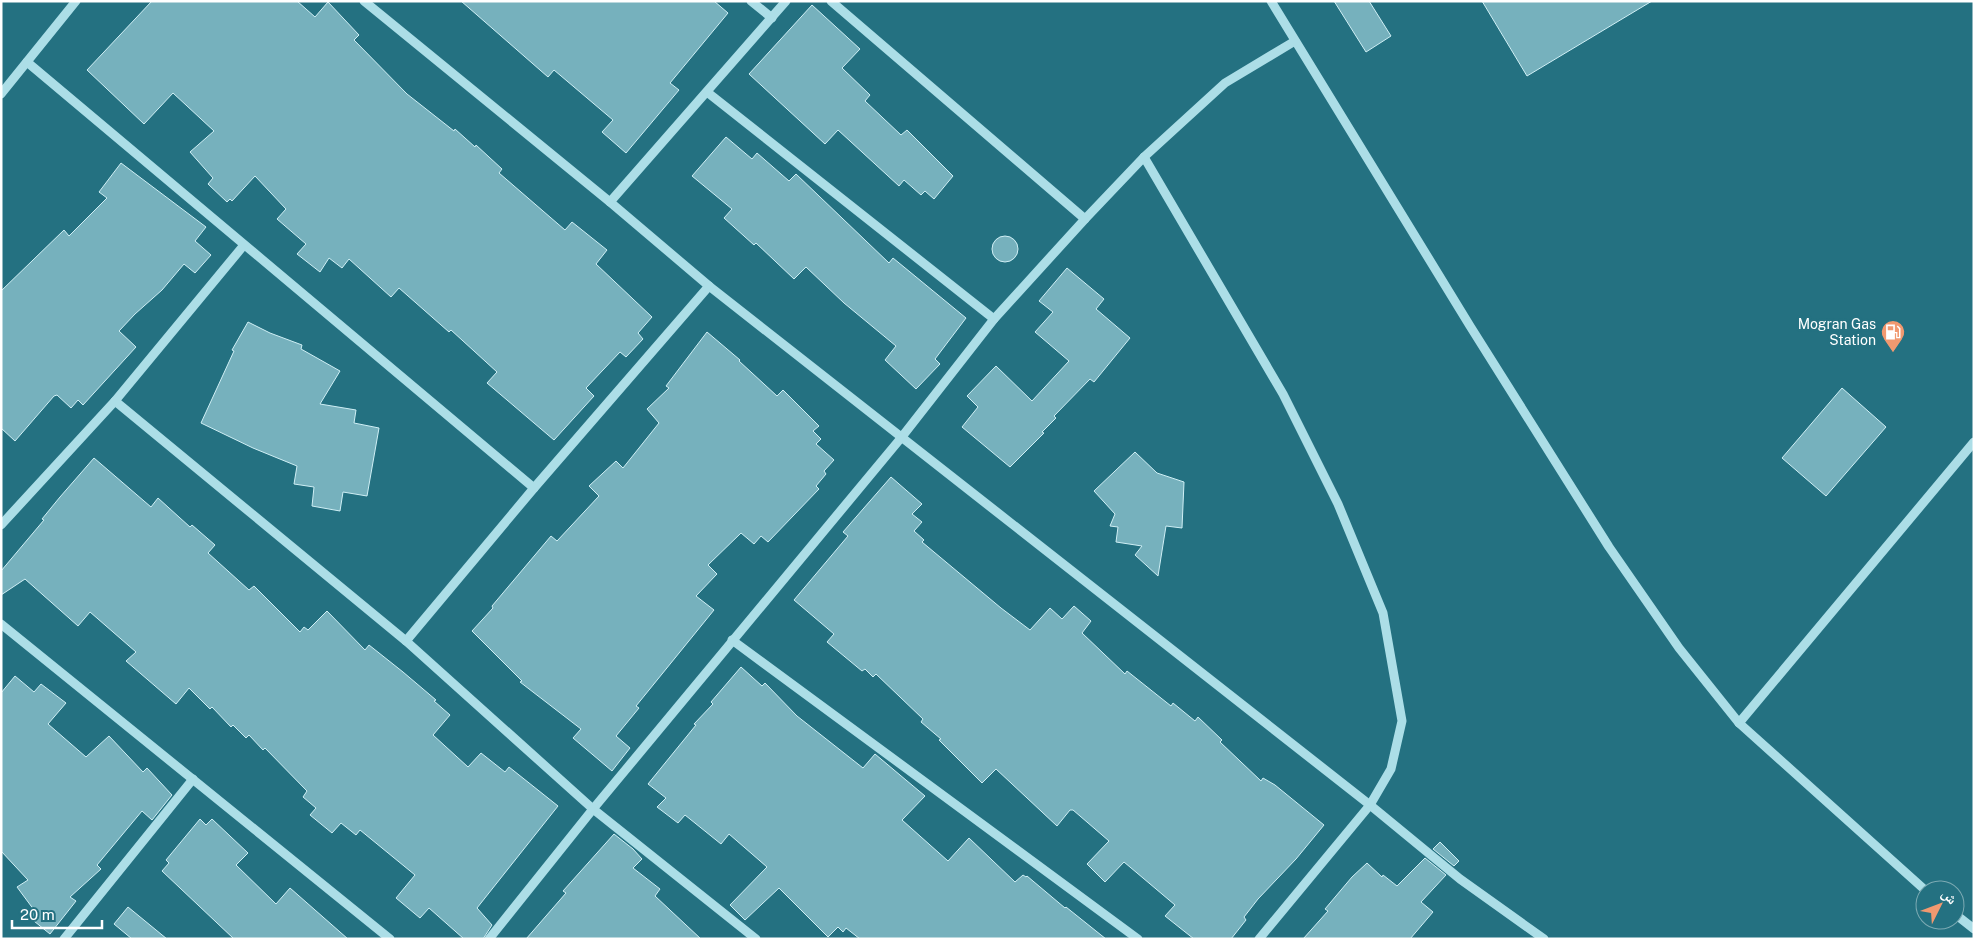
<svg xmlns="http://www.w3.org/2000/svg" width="1975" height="940" font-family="'Public Sans','Noto Naskh Arabic',sans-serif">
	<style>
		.building { fill: #76b1bd; stroke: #cfeff5 }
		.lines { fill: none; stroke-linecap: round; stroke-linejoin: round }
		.minor { stroke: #acdee7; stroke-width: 9 }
		.labels { text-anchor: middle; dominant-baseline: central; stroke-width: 5; stroke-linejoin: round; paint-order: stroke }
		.poi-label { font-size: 14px; fill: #fff; stroke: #247181; text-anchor: end }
	</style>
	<rect width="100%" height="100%" fill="#247181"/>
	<g class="building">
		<path d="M 152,1 L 297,1 L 315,17 L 328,2 L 359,35 L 354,40 L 407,94 L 454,131 L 455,129 L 475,147 L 476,145 L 502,169 L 499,173 L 565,230 L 572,222 L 607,250 L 596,264 L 652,317 L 638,333 L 643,339 L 626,357 L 620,352 L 586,388 L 594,396 L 554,440 L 487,383 L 497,372 L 451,330 L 449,332 L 399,288 L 391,297 L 349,259 L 342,268 L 329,258 L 320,272 L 297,254 L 306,244 L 277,219 L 286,209 L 255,176 L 232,201 L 230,199 L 227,202 L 208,184 L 213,178 L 190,152 L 214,131 L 173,93 L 144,124 L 87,70 Z"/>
		<path d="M 461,1 L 714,1 L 728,13 L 670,83 L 679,90 L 626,153 L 602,132 L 613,120 L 554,70 L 548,77 Z"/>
		<path d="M 1334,1 L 1369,1 L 1391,36 L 1366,52 Z"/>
		<path d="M 1482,1 L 1652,1 L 1527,76 Z"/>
		<path d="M 812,5 L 860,49 L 842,68 L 870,95 L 865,101 L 901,135 L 907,130 L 953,176 L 934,199 L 925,191 L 921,195 L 904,180 L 899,186 L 838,130 L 825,144 L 749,74 Z"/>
		<path d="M 726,137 L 752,159 L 757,153 L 789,181 L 796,174 L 889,263 L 893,258 L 966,318 L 935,359 L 940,364 L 916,389 L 885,360 L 896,346 L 844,303 L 806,267 L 794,279 L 756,243 L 754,245 L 724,218 L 732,209 L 692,176 Z"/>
		<path d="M 121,163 L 206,227 L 195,241 L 211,255 L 195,273 L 184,264 L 162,290 L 135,314 L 119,331 L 136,347 L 83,405 L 78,400 L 71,408 L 57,395 L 54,396 L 15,441 L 1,428 L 1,291 L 64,230 L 69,236 L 107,198 L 99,192 Z"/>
		<circle cx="1005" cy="249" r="13"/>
		<path d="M 1067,268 L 1104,299 L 1096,309 L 1130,338 L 1094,382 L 1090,379 L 1054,416 L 1056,418 L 1042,432 L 1044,433 L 1010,467 L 962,427 L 978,407 L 967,396 L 996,366 L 1032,401 L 1069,361 L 1035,332 L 1053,312 L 1039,301 Z"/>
		<path d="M 248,322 L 270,333 L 302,345 L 301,349 L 340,371 L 320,404 L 356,410 L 354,423 L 379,428 L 367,496 L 343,492 L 340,511 L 312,506 L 314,487 L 294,484 L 297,466 L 253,448 L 201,423 L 234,351 L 232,350 Z"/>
		<path d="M 707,332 L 740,360 L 739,361 L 777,396 L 783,390 L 819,426 L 813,431 L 821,439 L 816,444 L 834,460 L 824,471 L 826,474 L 816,486 L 819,489 L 768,542 L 761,536 L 754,544 L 741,533 L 708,565 L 717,574 L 696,596 L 714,610 L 636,706 L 639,708 L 616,736 L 630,748 L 612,771 L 573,738 L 581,729 L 520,682 L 522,681 L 472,631 L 493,608 L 492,606 L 551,536 L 557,541 L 599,496 L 589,486 L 616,461 L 623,468 L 659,423 L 647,409 L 669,388 L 666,386 Z"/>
		<path d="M 1842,388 L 1886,427 L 1826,496 L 1782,458 Z"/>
		<path d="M 1135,452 L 1157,473 L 1184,482 L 1182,528 L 1166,526 L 1158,576 L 1135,555 L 1142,546 L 1116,542 L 1118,527 L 1110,526 L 1115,514 L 1094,491 Z"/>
		<path d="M 94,458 L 151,507 L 158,498 L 190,527 L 192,525 L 215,545 L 208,553 L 249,590 L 254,586 L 300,632 L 304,627 L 308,630 L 327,611 L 365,650 L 369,645 L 403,672 L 436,700 L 434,701 L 450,715 L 433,735 L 468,767 L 481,753 L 505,772 L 509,767 L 558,806 L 477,908 L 492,925 L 483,939 L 464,939 L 429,908 L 420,918 L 396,898 L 415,875 L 360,830 L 356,835 L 341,823 L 332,833 L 310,815 L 316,808 L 303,797 L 307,791 L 265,748 L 263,750 L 249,735 L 246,738 L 233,725 L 231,727 L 212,707 L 210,709 L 189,688 L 176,704 L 126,661 L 136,652 L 90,612 L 78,626 L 25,579 L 1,595 L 1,571 L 44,520 L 42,519 L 60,497 Z"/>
		<path d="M 891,477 L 922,504 L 912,514 L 922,522 L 914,531 L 924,540 L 922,542 L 1001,608 L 1030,630 L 1050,608 L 1062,619 L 1074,606 L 1091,621 L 1082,633 L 1125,674 L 1127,671 L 1171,706 L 1173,703 L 1195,721 L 1198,717 L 1222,740 L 1220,742 L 1261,781 L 1263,778 L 1275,785 L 1324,825 L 1296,859 L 1258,899 L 1244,917 L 1246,920 L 1231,939 L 1194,939 L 1165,916 L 1175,905 L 1124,862 L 1105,882 L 1087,864 L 1109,841 L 1073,810 L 1070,810 L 1057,826 L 996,769 L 982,783 L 939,740 L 941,739 L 921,722 L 923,719 L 876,674 L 873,677 L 865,669 L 862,671 L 827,642 L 834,634 L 794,600 L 848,536 L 843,532 Z"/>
		<path d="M 741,667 L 762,686 L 765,683 L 797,716 L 863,768 L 875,754 L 925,796 L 902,820 L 948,861 L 969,838 L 1015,882 L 1023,875 L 1026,877 L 1027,876 L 1065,908 L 1066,907 L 1106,939 L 860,939 L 846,928 L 843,932 L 838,927 L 828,937 L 779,888 L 745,920 L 730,905 L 767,867 L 729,834 L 721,844 L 685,815 L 678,823 L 657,807 L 666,798 L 648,784 L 696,725 L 694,724 L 713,704 L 711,702 Z"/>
		<path d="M 15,676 L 34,692 L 41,684 L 66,703 L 48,724 L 86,757 L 109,736 L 143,772 L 147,768 L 172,795 L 152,820 L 142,811 L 97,865 L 101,869 L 70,897 L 76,901 L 50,934 L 29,917 L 34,910 L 17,887 L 28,880 L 1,851 L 1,693 Z"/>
		<path d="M 200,819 L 206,825 L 212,819 L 248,853 L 236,865 L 276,904 L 290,888 L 348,939 L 234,939 L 162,871 L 169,863 L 166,860 Z"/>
		<path d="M 614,834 L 633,849 L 642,859 L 633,868 L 660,889 L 655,896 L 701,939 L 526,939 L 566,893 L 563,891 Z"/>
		<path d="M 1440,842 L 1459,861 L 1454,866 L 1433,849 Z"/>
		<path d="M 1425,858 L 1446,875 L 1421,902 L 1433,912 L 1410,939 L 1303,939 L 1328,911 L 1325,909 L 1352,877 L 1367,863 L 1382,877 L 1383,875 L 1397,886 Z"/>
		<path d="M 128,907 L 167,939 L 132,939 L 114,924 Z"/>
	</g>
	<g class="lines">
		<g class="minor">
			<path d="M 364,1 L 610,202 L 709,286 L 1370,805 L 1460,879 L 1544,939"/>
			<path d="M 751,1 L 772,18"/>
			<path d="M 831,1 L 1085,219"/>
			<path d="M 1271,1 L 1470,326 L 1609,547 L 1679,648 L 1739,723 L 1925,890"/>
			<path d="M 27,62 L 534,488"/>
			<path d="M 707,92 L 994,319"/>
			<path d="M 1,94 L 76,1"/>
			<path d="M 1144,157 L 1283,394 L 1338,504 L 1383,613 L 1402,721 L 1391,769 L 1370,805 L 1259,939"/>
			<path d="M 610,202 L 786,1"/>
			<path d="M 115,401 L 406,641 L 593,809 L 756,939"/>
			<path d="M 1,525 L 115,401 L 244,245"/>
			<path d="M 1,624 L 390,939"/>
			<path d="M 732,640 L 1138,939"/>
			<path d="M 406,641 L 534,488 L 709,286"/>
			<path d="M 1739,723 L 1974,442"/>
			<path d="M 1955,914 L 1974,929"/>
			<path d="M 64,939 L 193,779"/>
			<path d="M 489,939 L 593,809 L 901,438 L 994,319 L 1085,219 L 1144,157 L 1225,83 L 1295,41"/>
		</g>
	</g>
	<defs>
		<g id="fuel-pin" transform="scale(1.25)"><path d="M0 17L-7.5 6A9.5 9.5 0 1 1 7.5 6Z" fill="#f19970" stroke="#247181"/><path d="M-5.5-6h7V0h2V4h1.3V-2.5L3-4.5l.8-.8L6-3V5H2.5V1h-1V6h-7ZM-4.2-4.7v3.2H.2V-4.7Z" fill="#fff"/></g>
	</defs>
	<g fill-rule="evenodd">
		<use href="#fuel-pin" x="1893" y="332"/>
	</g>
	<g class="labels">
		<g class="poi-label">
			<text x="1876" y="324">Mogran Gas<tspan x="1876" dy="16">Station</tspan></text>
		</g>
	</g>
	<rect width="1975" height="940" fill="none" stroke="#ffffff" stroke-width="5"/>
	<g transform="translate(1940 905) rotate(48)"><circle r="24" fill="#247181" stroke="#7caab3"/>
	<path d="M0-4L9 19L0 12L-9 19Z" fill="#f19970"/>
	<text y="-8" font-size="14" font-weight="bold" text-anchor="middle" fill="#ffffff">ش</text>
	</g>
	<path d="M12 920v8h90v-8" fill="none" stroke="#ffffff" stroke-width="2.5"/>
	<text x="20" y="920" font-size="15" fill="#ffffff" stroke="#247181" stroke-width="4" paint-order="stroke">20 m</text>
</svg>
